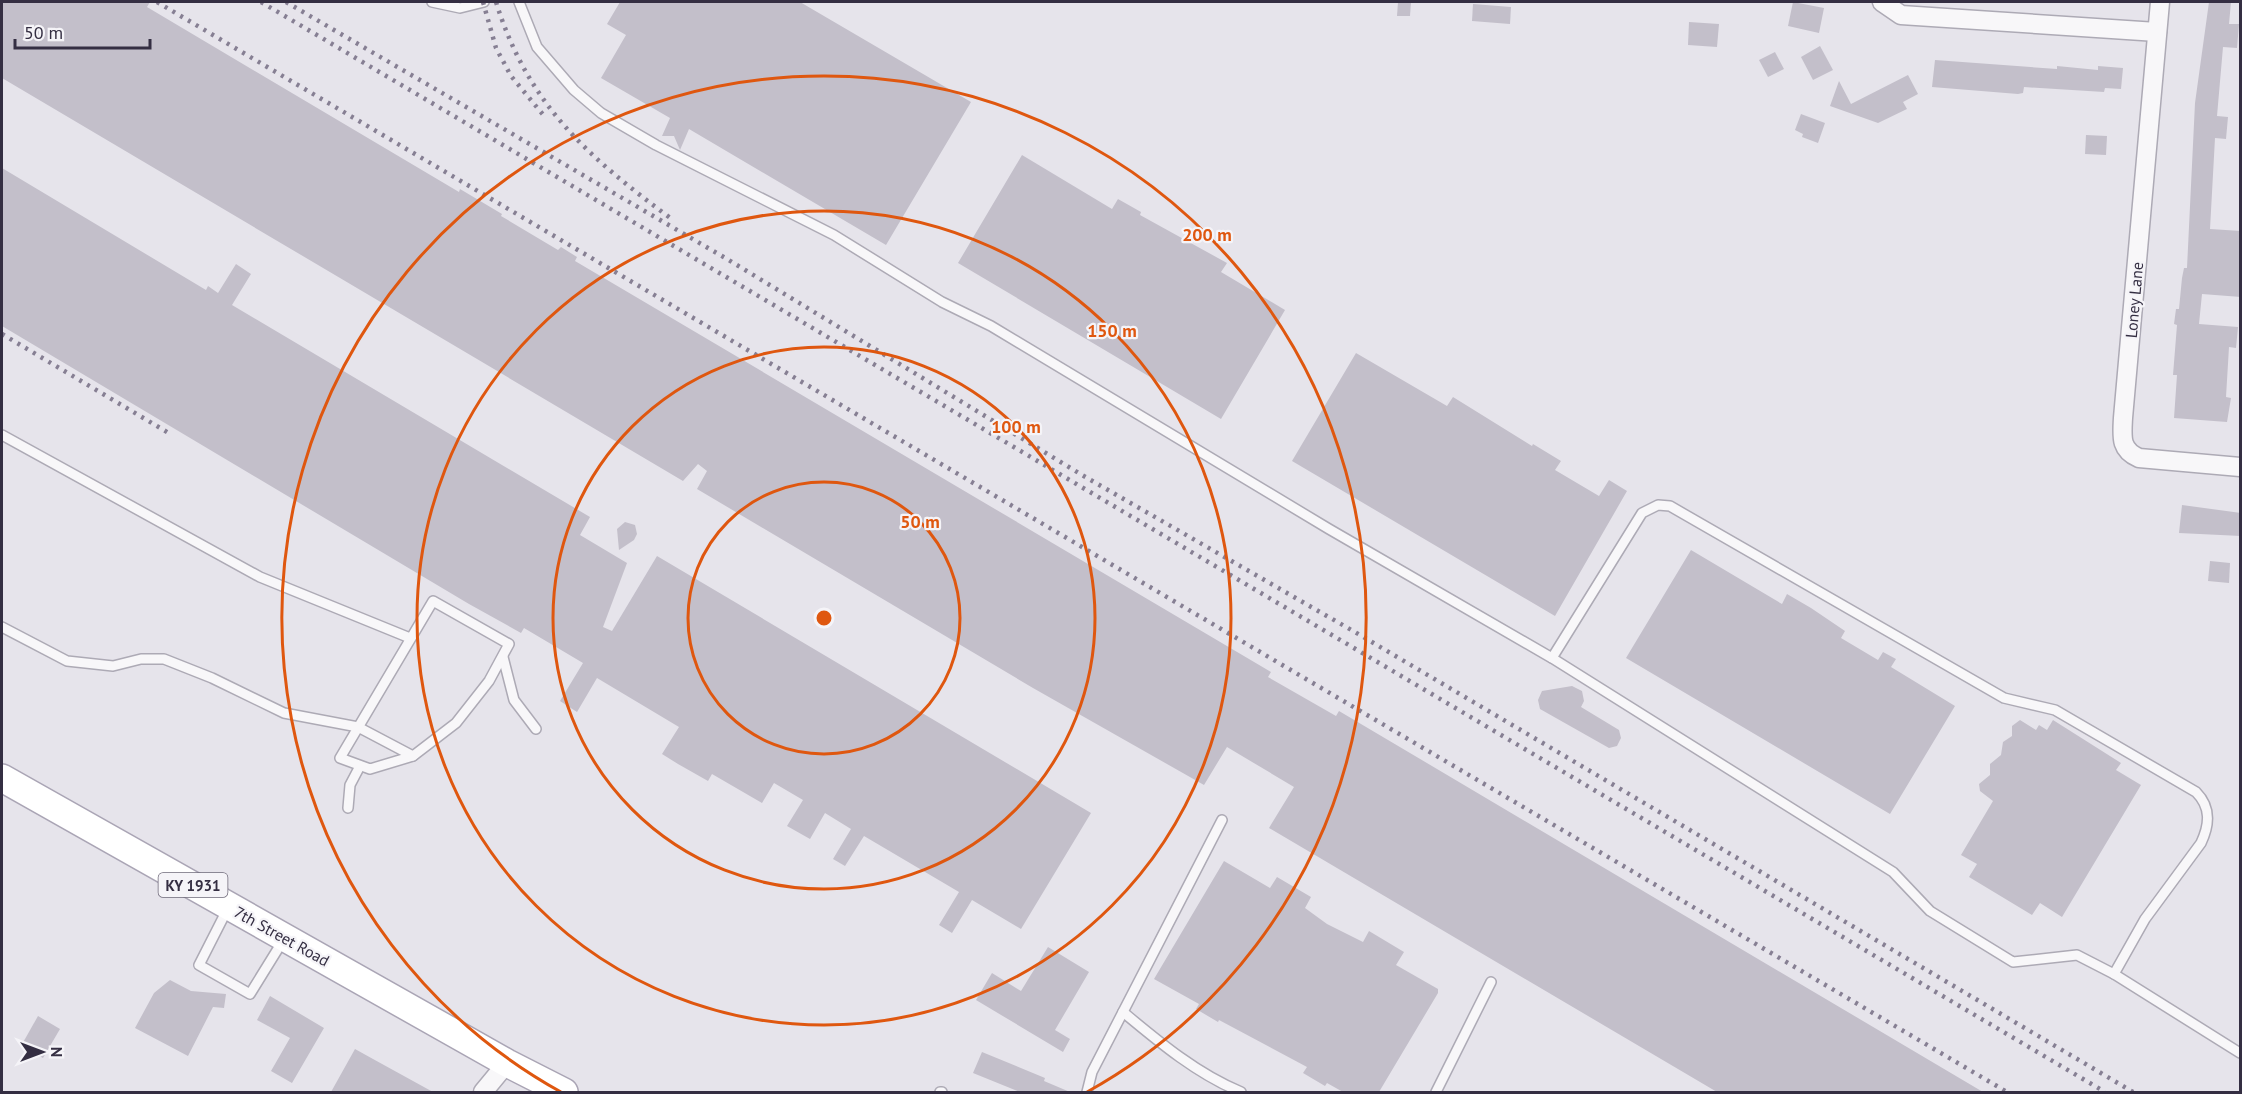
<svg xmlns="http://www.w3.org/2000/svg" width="2242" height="1094" font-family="'PT Sans',sans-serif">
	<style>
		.building { fill: #c3bfca }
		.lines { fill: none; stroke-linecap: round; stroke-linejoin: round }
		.lane-casing { stroke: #adaab5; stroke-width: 12 }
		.street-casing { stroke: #adaab5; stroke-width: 21 }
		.primary-casing { stroke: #aaa5b5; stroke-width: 30 }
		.lane { stroke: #f8f7f9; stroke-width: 9 }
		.street { stroke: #f8f7f9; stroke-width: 18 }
		.primary { stroke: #fff; stroke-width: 27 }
		.rail { stroke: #867f93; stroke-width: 4.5; stroke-dasharray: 3 6; stroke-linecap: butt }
		.ring { fill: none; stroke: #df570f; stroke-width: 3 }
		.labels { text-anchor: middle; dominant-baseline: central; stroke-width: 4.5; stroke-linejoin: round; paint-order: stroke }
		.shield { fill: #f5f4f8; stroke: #6e6979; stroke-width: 1.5 }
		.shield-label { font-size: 15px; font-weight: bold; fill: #342e42 }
		.street-label { font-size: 16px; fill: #342e42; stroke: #f5f4f8 }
		.centre { fill: #df570f; stroke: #f5f4f8; stroke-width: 3 }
		.ring-label { font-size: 18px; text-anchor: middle; font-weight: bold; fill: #df570f; stroke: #f5f4f8; stroke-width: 4.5; stroke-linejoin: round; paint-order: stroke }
	</style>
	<rect width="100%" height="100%" fill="#e6e4eb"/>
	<g class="building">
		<path d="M 2,2 L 150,2 L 147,7 L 459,192 L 460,189 L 502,214 L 501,216 L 558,250 L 561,247 L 577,257 L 575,261 L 1271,672 L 1268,677 L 1336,716 L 1339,711 L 1983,1092 L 1717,1092 L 1269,828 L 1294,787 L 1227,747 L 1204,785 L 1033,688 L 697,489 L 707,471 L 698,464 L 683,481 L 2,78 Z"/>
		<path d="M 620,2 L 800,2 L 971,102 L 886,245 L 689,129 L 680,150 L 674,136 L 662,136 L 670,118 L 601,78 L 626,35 L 607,24 Z"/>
		<path d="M 1398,2 L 1411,2 L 1410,16 L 1397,16 Z"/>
		<path d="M 1793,2 L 1824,8 L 1819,33 L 1788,26 Z"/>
		<path d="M 2209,2 L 2231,2 L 2229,24 L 2239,24 L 2237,48 L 2223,47 L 2217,116 L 2228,117 L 2226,139 L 2215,138 L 2210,229 L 2241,231 L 2241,297 L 2202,294 L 2199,324 L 2238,327 L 2236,348 L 2229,347 L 2226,397 L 2231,398 L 2227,422 L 2174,418 L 2177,375 L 2173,375 L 2177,325 L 2174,324 L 2176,309 L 2179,309 L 2182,278 L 2184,268 L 2187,268 L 2195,103 Z"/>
		<path d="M 1473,4 L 1511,7 L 1510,24 L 1472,21 Z"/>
		<path d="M 1689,22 L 1719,24 L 1717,47 L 1688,45 Z"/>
		<path d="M 1820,46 L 1833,70 L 1813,80 L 1801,57 Z"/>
		<path d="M 1775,52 L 1784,69 L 1768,77 L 1759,60 Z"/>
		<path d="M 1935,60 L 2057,69 L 2057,66 L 2098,70 L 2098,66 L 2123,68 L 2121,89 L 2105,88 L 2104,92 L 2024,87 L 2023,93 L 2018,94 L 1932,87 Z"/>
		<path d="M 1908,75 L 1918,94 L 1903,102 L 1907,109 L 1878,123 L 1830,106 L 1839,81 L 1851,104 Z"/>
		<path d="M 1801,114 L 1825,123 L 1818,143 L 1802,137 L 1803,134 L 1795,130 Z"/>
		<path d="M 2086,135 L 2107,136 L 2106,155 L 2085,154 Z"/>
		<path d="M 1022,155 L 1112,209 L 1118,199 L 1141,212 L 1140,215 L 1227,263 L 1221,272 L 1285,310 L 1221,419 L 958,263 Z"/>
		<path d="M 2,168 L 206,290 L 208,286 L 218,293 L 236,264 L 251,274 L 232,305 L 590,517 L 580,535 L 627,563 L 603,627 L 612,631 L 657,556 L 1091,813 L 1021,929 L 972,900 L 952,933 L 939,925 L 959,892 L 864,836 L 845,866 L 833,859 L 851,829 L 825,813 L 810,839 L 787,826 L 803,800 L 774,783 L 762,803 L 712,774 L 708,781 L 678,764 L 662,754 L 679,727 L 597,678 L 577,712 L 560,701 L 583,663 L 524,628 L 521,633 L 469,604 L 2,326 Z"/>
		<path d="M 1356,353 L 1447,406 L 1453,397 L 1532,446 L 1533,444 L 1561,461 L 1555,470 L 1599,496 L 1609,480 L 1627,491 L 1555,616 L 1292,461 Z"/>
		<path d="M 2182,505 L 2241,513 L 2241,536 L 2179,533 Z"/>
		<path d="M 625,522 L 635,525 L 637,534 L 634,540 L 619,550 L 617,529 Z"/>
		<path d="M 1691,550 L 1782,604 L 1787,594 L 1811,608 L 1845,631 L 1841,638 L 1878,660 L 1883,652 L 1896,659 L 1891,667 L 1955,706 L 1890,814 L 1626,658 Z"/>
		<path d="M 2210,561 L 2230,563 L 2229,583 L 2208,581 Z"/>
		<path d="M 1572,686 L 1582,691 L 1584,701 L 1581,707 L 1619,730 L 1621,738 L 1617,746 L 1609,748 L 1540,709 L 1538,700 L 1542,691 Z"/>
		<path d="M 2053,720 L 2121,763 L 2116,770 L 2141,785 L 2062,917 L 2040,903 L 2032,915 L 1969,877 L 1977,864 L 1961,855 L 1993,801 L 1980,791 L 1979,784 L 1990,775 L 1990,764 L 2001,755 L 2003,742 L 2012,736 L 2012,726 L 2020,720 L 2036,730 L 2039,725 L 2047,730 Z"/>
		<path d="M 1224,861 L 1270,888 L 1277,877 L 1311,897 L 1305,908 L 1327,924 L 1363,942 L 1369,931 L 1404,952 L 1396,965 L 1438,989 L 1438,993 L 1379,1092 L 1343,1092 L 1327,1083 L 1325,1086 L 1303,1073 L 1307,1067 L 1219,1020 L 1218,1022 L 1196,1009 L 1199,1004 L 1154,979 Z"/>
		<path d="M 1048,947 L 1089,972 L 1055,1030 L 1070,1039 L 1063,1052 L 976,1000 L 992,973 L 1021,991 Z"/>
		<path d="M 170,980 L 191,991 L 226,994 L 224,1008 L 213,1007 L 188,1056 L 135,1028 L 154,993 Z"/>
		<path d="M 270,996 L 324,1028 L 292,1083 L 271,1071 L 290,1038 L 257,1020 Z"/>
		<path d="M 38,1016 L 60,1029 L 43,1058 L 21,1046 Z"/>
		<path d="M 355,1049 L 373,1059 L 433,1092 L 331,1092 Z"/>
		<path d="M 982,1052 L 1045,1078 L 1044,1081 L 1070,1092 L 1020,1092 L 973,1073 Z"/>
	</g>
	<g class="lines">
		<g class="lane-casing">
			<g id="lane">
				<path d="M 432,2 L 460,8 L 484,2"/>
				<path d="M 519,2 L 537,47 L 574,90 L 601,113 L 656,145 L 834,235 L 942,302 L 991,326 L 1329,529 L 1552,658 L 1893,872 L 1930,911 L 2013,962 L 2077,955 L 2114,974 L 2240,1053"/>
				<path d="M 2,435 L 260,577 L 410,638"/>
				<path d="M 433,601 L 509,644 L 489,681 L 456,723 L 413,756 L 370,769 L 340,758 Z"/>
				<path d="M 2,627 L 67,661 L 113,666 L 141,659 L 164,659 L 212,678 L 284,713 L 358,727 L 413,756"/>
				<path d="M 503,657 L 514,700 L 536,729"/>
				<path d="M 1552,658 L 1642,513 L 1658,505 L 1670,506 L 2004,698 L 2055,710 L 2196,792 C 2211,807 2210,824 2201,843 L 2145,919 L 2114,974"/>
				<path d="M 348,808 L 350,785 L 360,766"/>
				<path d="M 228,908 L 199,965 L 250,994 L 284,939"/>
				<path d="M 1123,1012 C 1159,1042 1197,1074 1241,1092"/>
				<path d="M 940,1092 L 942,1092"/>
				<path d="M 1087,1092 L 1092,1072 L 1222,820"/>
				<path d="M 1436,1092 L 1491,982"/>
			</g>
		</g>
		<g class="street-casing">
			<g id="street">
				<path d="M 1882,2 L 1901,15 L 2157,32"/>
				<path d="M 2160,2 L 2123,418 C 2122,437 2120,450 2139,458 L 2240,467"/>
				<path d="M 483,1092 L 507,1063"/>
			</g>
		</g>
		<g class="primary-casing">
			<path id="primary" d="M 2,778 L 507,1063 L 564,1092"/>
		</g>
		<use href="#lane" class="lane"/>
		<use href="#street" class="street"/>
		<use href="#primary" class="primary"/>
		<g class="rail">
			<path d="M 157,2 L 2007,1092"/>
			<path d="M 261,2 L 2105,1092"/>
			<path d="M 286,2 L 727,259 L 1082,475 L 1360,635 L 2133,1092"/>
			<path d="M 483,2 L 496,48 L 511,76 L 545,117"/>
			<path d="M 496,2 C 528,105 588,157 673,220"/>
			<path d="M 2,334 L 172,435"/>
		</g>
	</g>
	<g class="ring">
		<circle cx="824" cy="618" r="136"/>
		<circle cx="824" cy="618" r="271"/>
		<circle cx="824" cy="618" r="407"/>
		<path d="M561 1092A542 542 0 1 1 1087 1092"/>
	</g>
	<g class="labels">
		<rect class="shield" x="158.5" y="873" width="69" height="24" rx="4.5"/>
		<g class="shield-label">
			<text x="193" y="885">KY 1931</text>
		</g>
		<g class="street-label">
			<text transform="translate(2134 300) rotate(-85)">Loney Lane</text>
			<text transform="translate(282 936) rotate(29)">7th Street Road</text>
		</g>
	</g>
	<circle cx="824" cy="618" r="9" class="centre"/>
	<g class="ring-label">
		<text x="1207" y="241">200 m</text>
		<text x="1112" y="337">150 m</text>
		<text x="1016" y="433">100 m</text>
		<text x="920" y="528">50 m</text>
	</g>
	<rect width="2242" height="1094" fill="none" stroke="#342e42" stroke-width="6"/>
	<g transform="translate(42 1052) rotate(90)" stroke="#f5f4f8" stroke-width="4.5" paint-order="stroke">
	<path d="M0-4.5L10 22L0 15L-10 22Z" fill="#342e42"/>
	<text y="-9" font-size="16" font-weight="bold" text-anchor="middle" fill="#342e42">N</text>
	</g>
	<path d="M15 39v9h135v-9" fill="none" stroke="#342e42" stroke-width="3"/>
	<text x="24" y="39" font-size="18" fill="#342e42" stroke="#f5f4f8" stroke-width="4.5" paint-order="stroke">50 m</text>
</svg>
